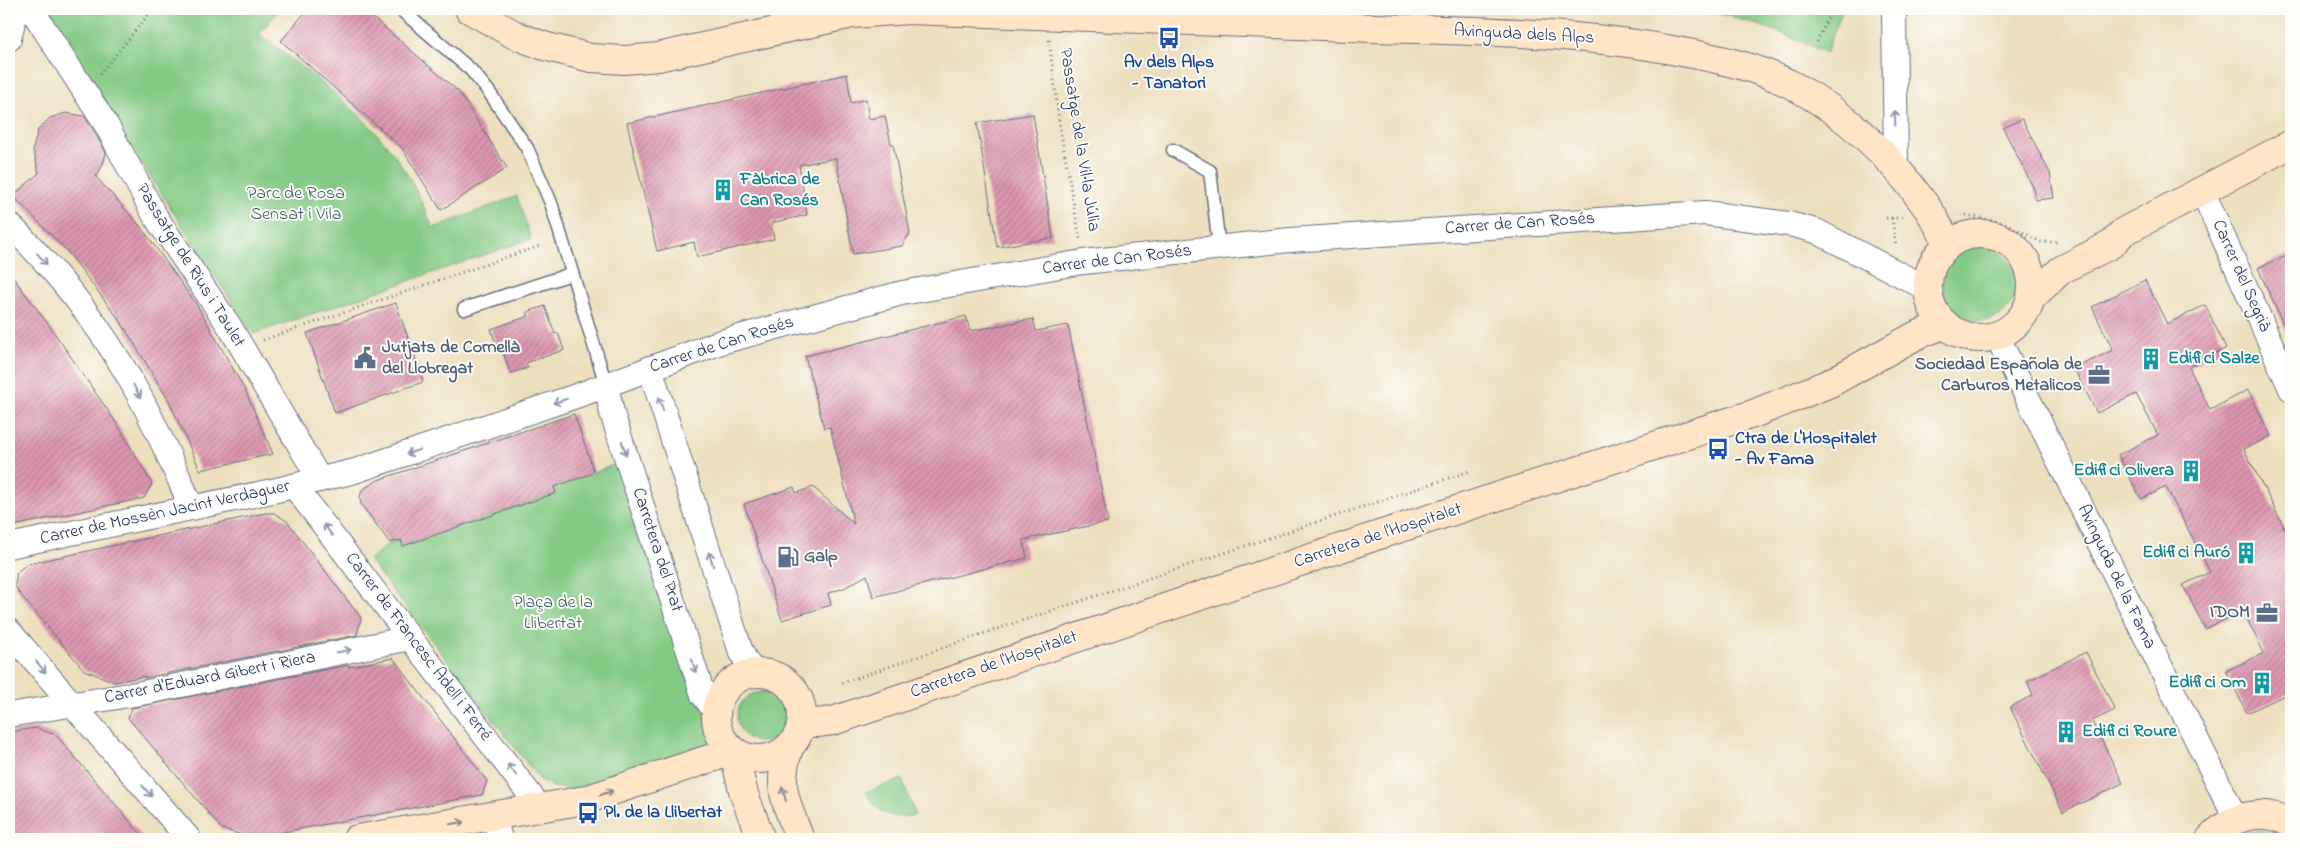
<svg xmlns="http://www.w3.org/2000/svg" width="2300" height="848" font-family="'Indie Flower',sans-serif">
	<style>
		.green { fill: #84ca85; stroke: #507c72 }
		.building { fill: url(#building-hatch) }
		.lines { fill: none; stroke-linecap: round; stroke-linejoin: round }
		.lane-casing { stroke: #646d7f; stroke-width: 15 }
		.street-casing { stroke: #646d7f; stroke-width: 26 }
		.secondary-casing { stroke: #646d7f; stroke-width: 30 }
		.path { stroke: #646d7f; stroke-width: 3; stroke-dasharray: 1 4; stroke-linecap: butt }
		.lane { stroke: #fff; stroke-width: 12 }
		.street { stroke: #fff; stroke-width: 24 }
		.secondary { stroke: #ffe4c6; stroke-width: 28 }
		.oneway { stroke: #8d97ae }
		.oneway2 { stroke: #8d8a92 }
		.labels { text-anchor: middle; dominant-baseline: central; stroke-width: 4; stroke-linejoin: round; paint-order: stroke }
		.street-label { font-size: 18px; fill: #1b2f5e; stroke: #fdfcf7 }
		.transit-label { font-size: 18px; font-weight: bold; fill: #164399; stroke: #fdfcf7; text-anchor: start }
		.culture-label { font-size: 18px; font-weight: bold; fill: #0d838f; stroke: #fdfcf7; text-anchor: start }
		.park-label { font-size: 18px; fill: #3a5e6a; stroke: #fdfcf7 }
		.service-label { font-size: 18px; font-weight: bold; fill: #4e5e75; stroke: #fdfcf7; text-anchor: start }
	</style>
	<defs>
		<pattern id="building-hatch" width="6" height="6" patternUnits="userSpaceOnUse" patternTransform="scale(1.25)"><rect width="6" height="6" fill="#dd96af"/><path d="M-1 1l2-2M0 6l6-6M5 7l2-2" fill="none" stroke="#b27b92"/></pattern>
	</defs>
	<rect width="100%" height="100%" fill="#fdfcf7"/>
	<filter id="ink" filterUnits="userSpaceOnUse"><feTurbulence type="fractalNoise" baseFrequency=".02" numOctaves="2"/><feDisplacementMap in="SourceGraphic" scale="10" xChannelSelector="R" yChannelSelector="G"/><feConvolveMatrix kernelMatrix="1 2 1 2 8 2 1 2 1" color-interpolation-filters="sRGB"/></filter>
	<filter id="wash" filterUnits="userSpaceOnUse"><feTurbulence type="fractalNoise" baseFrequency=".0096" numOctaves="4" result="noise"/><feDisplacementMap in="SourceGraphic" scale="20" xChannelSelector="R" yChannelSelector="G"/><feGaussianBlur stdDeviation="1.12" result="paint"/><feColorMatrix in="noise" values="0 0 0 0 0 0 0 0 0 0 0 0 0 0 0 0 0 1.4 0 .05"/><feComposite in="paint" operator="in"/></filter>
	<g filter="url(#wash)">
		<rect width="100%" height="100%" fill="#eddfbd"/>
		<g class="green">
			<path d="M 41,9 L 280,9 L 259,34 C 312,76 373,116 408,176 C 418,192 425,210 433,228 L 517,196 L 531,239 L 253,334 Z"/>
			<path d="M 1694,9 L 1843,9 L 1826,53 C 1784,32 1741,17 1694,9 Z"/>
			<circle cx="1980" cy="284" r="37"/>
			<path d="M 622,462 L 713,740 L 707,749 L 614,778 L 569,789 L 553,787 L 540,780 L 369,560 L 388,544 L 401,540 L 403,546 L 556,493 L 554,487 Z"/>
			<circle cx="762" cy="717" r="25"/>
			<path d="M 902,779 L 915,815 C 890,820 878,814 866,792 Z"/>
			<path d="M 2259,831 L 2275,834 L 2284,839 L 2233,839 L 2249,832 Z"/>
		</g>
		<g id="blocks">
			<g class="building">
				<path d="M 308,9 L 363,9 L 459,92 L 507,168 L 441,210 L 401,147 L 281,41 Z"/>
				<path d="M 847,74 L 851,103 L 866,99 L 869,119 L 885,116 L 891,144 L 893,144 L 910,233 L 902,246 L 853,254 L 836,158 L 799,165 L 807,215 L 771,223 L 774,239 L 697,257 L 694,242 L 657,251 L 627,123 Z"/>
				<path d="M 66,113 L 84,116 L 95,133 L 106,153 L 103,164 L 96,177 L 141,227 L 197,305 L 245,390 L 273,454 L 200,470 L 169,401 L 121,322 L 67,251 L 13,196 L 39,173 L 33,149 L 38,130 L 50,118 Z"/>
				<path d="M 1033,114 L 1053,238 L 997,247 L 977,123 Z"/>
				<path d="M 2022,119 L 2050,173 L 2054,198 L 2036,200 L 2034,189 L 2003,128 Z"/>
				<path d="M 2291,253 L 2291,342 L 2258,268 Z"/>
				<path d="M 9,272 L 51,328 L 119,427 L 152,484 L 144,498 L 9,527 Z"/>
				<path d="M 2145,280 L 2167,324 L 2205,305 L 2226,348 L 2189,367 L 2210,410 L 2248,390 L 2271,436 L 2244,449 L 2291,541 L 2291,692 L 2247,713 L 2226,671 L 2264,653 L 2243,611 L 2205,629 L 2183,585 L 2210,572 L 2166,487 L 2141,499 L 2118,455 L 2158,435 L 2136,394 L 2097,413 L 2074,369 L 2113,350 L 2092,307 Z"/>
				<path d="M 396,303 L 423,382 L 335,413 L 307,333 Z"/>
				<path d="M 545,306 L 555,334 L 558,333 L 564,350 L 526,363 L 528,368 L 510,373 L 501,345 L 497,347 L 491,329 L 529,316 L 527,312 Z"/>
				<path d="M 966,316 L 970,331 L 1033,319 L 1036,331 L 1068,325 L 1108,522 L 1023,540 L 1027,558 L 873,597 L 867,575 L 844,588 L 828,593 L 831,605 L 782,620 L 744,504 L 794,487 L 796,493 L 813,487 L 854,524 L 830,427 L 824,428 L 805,356 Z"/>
				<path d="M 574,414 L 594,471 L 591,472 L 591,474 L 554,487 L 556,493 L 403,546 L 401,540 L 390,543 L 361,504 L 360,497 L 362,490 L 378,480 Z"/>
				<path d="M 265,513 L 274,513 L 287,521 L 361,618 L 357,635 L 144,678 L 145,676 L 115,682 L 84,670 L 19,593 L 15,585 L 17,572 L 27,564 Z"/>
				<path d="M 2086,652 L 2115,710 L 2092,721 L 2123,783 L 2063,812 L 2010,707 L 2033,695 L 2027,681 Z"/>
				<path d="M 393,658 L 487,781 L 482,795 L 246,839 L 245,836 L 222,829 L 128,718 L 132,708 L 349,665 L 348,667 Z"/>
				<path d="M 36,728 L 56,735 L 145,839 L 9,839 L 9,732 Z"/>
			</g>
		</g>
	</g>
	<g filter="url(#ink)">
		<use href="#blocks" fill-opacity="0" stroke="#646d7f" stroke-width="1"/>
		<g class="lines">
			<g class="lane-casing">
				<g id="lane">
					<path d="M 400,9 L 471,70 L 489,92 L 527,148 L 551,203 L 606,385"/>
					<path d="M 1173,150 L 1210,171 L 1219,247"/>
					<path d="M 464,309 L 571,274"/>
				</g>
			</g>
			<g class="street-casing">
				<g id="street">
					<path d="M 22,9 L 34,13 L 107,126 L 155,216 L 230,327 L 320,480"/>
					<path d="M 1894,9 L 1896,167"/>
					<path d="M 9,39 L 16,9"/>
					<path d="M 2202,190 L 2291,389"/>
					<path d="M 9,224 C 60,274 106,333 140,397 C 159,432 175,470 192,508"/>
					<path d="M 1997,336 L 2236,819"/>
					<path d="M 650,368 L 740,649 L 747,663 L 757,674"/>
					<path d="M 606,385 L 612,413 L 703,695 L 716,712"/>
					<path d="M 294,486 L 541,809"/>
					<path d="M 9,546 L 277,490 L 355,471 L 582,394 L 721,342 L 902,293 L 1083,262 L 1290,240 L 1705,213 L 1789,224 L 1816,231 L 1928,289"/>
					<path d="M 9,631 L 189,839"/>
					<path d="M 9,715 L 147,692 L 410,638"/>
					<path d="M 494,816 L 500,839"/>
				</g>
			</g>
			<g class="secondary-casing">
				<g id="secondary">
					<path d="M 469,9 L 515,35 L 544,46 L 591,58 L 625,60 L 658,57 L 852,14 L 909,10 C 1064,16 1220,22 1375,28 C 1478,31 1581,32 1682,52 C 1721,59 1759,68 1794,86 C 1848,115 1891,157 1926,206 C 1935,218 1941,232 1949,244"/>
					<circle cx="1980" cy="286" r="52"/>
					<path d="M 2031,298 L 2061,270 L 2112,244 L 2123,232 L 2291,144"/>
					<circle cx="759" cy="716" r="43"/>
					<path d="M 803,722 L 817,723 L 833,721 L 1376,536 L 1753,414 L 1830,383 L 1915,336 L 1945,324"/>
					<path d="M 789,748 C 776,788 786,802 800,839"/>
					<path d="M 733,751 L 744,794 L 761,839"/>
					<path d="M 357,839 L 585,800 L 733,751"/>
					<path d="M 2210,839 C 2231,816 2264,806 2291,824"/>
				</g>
			</g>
			<g class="path">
				<path d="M 1049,40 L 1060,128 L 1080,239"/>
				<path d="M 1817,42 L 1832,9"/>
				<path d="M 100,74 L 153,9"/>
				<path d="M 1961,214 L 2005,223 L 2041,242 L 2059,242"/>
				<path d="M 1886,218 L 1905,218"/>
				<path d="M 1892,218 L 1896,247"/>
				<path d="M 263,340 L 540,246"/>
				<path d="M 842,683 L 991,631 L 1470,471"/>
			</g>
			<use href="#lane" class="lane"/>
			<use href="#street" class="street"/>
			<use href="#secondary" class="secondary"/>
		</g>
		<defs><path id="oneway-shaft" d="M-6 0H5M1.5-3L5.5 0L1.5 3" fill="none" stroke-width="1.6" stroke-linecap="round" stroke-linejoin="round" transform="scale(1.25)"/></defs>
		<g class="oneway">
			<use href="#oneway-shaft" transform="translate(1895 118) rotate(-92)"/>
			<use href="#oneway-shaft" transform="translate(42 259) rotate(48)"/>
			<use href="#oneway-shaft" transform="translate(137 391) rotate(60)"/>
			<use href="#oneway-shaft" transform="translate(560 401) rotate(162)"/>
			<use href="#oneway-shaft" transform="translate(661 404) rotate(-108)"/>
			<use href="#oneway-shaft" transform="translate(624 448) rotate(72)"/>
			<use href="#oneway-shaft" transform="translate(413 452) rotate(161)"/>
			<use href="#oneway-shaft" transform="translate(328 530) rotate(-127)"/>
			<use href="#oneway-shaft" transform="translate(711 559) rotate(-108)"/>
			<use href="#oneway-shaft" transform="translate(344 651) rotate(-12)"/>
			<use href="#oneway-shaft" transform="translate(694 666) rotate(72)"/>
			<use href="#oneway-shaft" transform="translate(41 667) rotate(49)"/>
			<use href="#oneway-shaft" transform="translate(512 770) rotate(-127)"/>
			<use href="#oneway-shaft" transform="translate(147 791) rotate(49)"/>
		</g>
		<g class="oneway2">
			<use href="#oneway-shaft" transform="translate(606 793) rotate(-19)"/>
			<use href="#oneway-shaft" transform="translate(784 794) rotate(-105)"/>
			<use href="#oneway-shaft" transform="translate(457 823) rotate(-10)"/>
		</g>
	</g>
	<defs>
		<g id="bus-bare" transform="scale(1.725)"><path d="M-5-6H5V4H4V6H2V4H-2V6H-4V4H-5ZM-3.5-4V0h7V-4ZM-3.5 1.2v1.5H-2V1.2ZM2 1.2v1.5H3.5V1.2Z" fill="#1a4fb4" stroke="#fdfcf7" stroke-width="2.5" paint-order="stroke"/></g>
		<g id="building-bare" transform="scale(1.725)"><path d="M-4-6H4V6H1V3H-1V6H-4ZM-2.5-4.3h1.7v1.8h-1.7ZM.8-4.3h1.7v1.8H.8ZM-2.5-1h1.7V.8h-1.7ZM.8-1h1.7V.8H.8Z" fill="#0f9aa8" stroke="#fdfcf7" stroke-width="2.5" paint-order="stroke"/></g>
		<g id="civic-bare" transform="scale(1.725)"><path d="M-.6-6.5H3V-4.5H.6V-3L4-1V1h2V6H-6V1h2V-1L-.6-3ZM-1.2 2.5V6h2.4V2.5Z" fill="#5c6f8a" stroke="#fdfcf7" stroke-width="2.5" paint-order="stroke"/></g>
		<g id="office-bare" transform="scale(1.725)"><path d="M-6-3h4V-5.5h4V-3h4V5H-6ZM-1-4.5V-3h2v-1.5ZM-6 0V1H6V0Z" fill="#5c6f8a" stroke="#fdfcf7" stroke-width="2.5" paint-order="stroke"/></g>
		<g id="fuel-bare" transform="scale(1.725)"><path d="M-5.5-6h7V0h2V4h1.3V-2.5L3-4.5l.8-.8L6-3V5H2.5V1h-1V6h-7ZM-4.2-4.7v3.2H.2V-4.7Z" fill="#5c6f8a" stroke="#fdfcf7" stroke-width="2.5" paint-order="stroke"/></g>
	</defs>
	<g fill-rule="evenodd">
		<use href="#bus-bare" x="1169" y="38"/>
		<use href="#building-bare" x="723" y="190"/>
		<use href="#civic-bare" x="365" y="358"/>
		<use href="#building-bare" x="2151" y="359"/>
		<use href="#office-bare" x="2099" y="375"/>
		<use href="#bus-bare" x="1718" y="449"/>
		<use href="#building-bare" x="2191" y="471"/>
		<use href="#building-bare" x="2246" y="553"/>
		<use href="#fuel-bare" x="788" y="557"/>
		<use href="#office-bare" x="2267" y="613"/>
		<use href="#building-bare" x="2262" y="683"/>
		<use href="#building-bare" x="2066" y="732"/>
		<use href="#bus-bare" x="588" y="813"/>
	</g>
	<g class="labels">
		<g class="street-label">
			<text transform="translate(1524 35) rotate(3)">Avinguda dels Alps</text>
			<text transform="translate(1079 140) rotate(81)">Passatge de la Vil·la Júlia</text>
			<text transform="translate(1520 224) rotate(-4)">Carrer de Can Rosés</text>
			<text transform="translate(1117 260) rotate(-7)">Carrer de Can Rosés</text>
			<text transform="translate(190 266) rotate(58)">Passatge de Rius i Taulet</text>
			<text transform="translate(2241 276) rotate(66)">Carrer del Segrià</text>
			<text transform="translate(722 345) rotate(-18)">Carrer de Can Rosés</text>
			<text transform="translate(165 513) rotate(-12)">Carrer de Mossèn Jacint Verdaguer</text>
			<text transform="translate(1378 536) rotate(-18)">Carretera de l'Hospitalet</text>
			<text transform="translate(657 550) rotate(72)">Carretera del Prat</text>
			<text transform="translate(2116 577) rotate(64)">Avinguda de la Fama</text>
			<text transform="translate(418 647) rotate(53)">Carrer de Francesc Adell i Ferré</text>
			<text transform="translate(994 665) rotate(-19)">Carretera de l'Hospitalet</text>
			<text transform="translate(210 678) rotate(-11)">Carrer d'Eduard Gibert i Riera</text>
		</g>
		<g class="transit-label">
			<text x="1169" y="63" text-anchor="middle">Av dels Alps<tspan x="1169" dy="21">- Tanatori</tspan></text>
			<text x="1735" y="439">Ctra de L'Hospitalet<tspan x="1735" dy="21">- Av Fama</tspan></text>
			<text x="604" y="813">Pl. de la Llibertat</text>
		</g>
		<g class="culture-label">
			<text x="740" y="180">Fàbrica de<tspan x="740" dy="21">Can Rosés</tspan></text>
			<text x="2168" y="359">Edifici Salze</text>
			<text x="2174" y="471" text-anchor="end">Edifici Olivera</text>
			<text x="2230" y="553" text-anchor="end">Edifici Auró</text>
			<text x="2246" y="683" text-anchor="end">Edifici Om</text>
			<text x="2082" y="732">Edifici Roure</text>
		</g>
		<g class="park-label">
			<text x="296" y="194">Parc de Rosa<tspan x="296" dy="21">Sensat i Vila</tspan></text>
			<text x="553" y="603">Plaça de la<tspan x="553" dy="21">Llibertat</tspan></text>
		</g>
		<g class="service-label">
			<text x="382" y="348">Jutjats de Cornellà<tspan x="382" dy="21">del Llobregat</tspan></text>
			<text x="2082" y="365" text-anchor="end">Sociedad Española de<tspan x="2082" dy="21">Carburos Metalicos</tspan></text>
			<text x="804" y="557">Galp</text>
			<text x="2250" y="613" text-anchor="end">IDOM</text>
		</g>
	</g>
	<rect width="2300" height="848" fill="none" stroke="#fdfcf7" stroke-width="30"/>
</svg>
